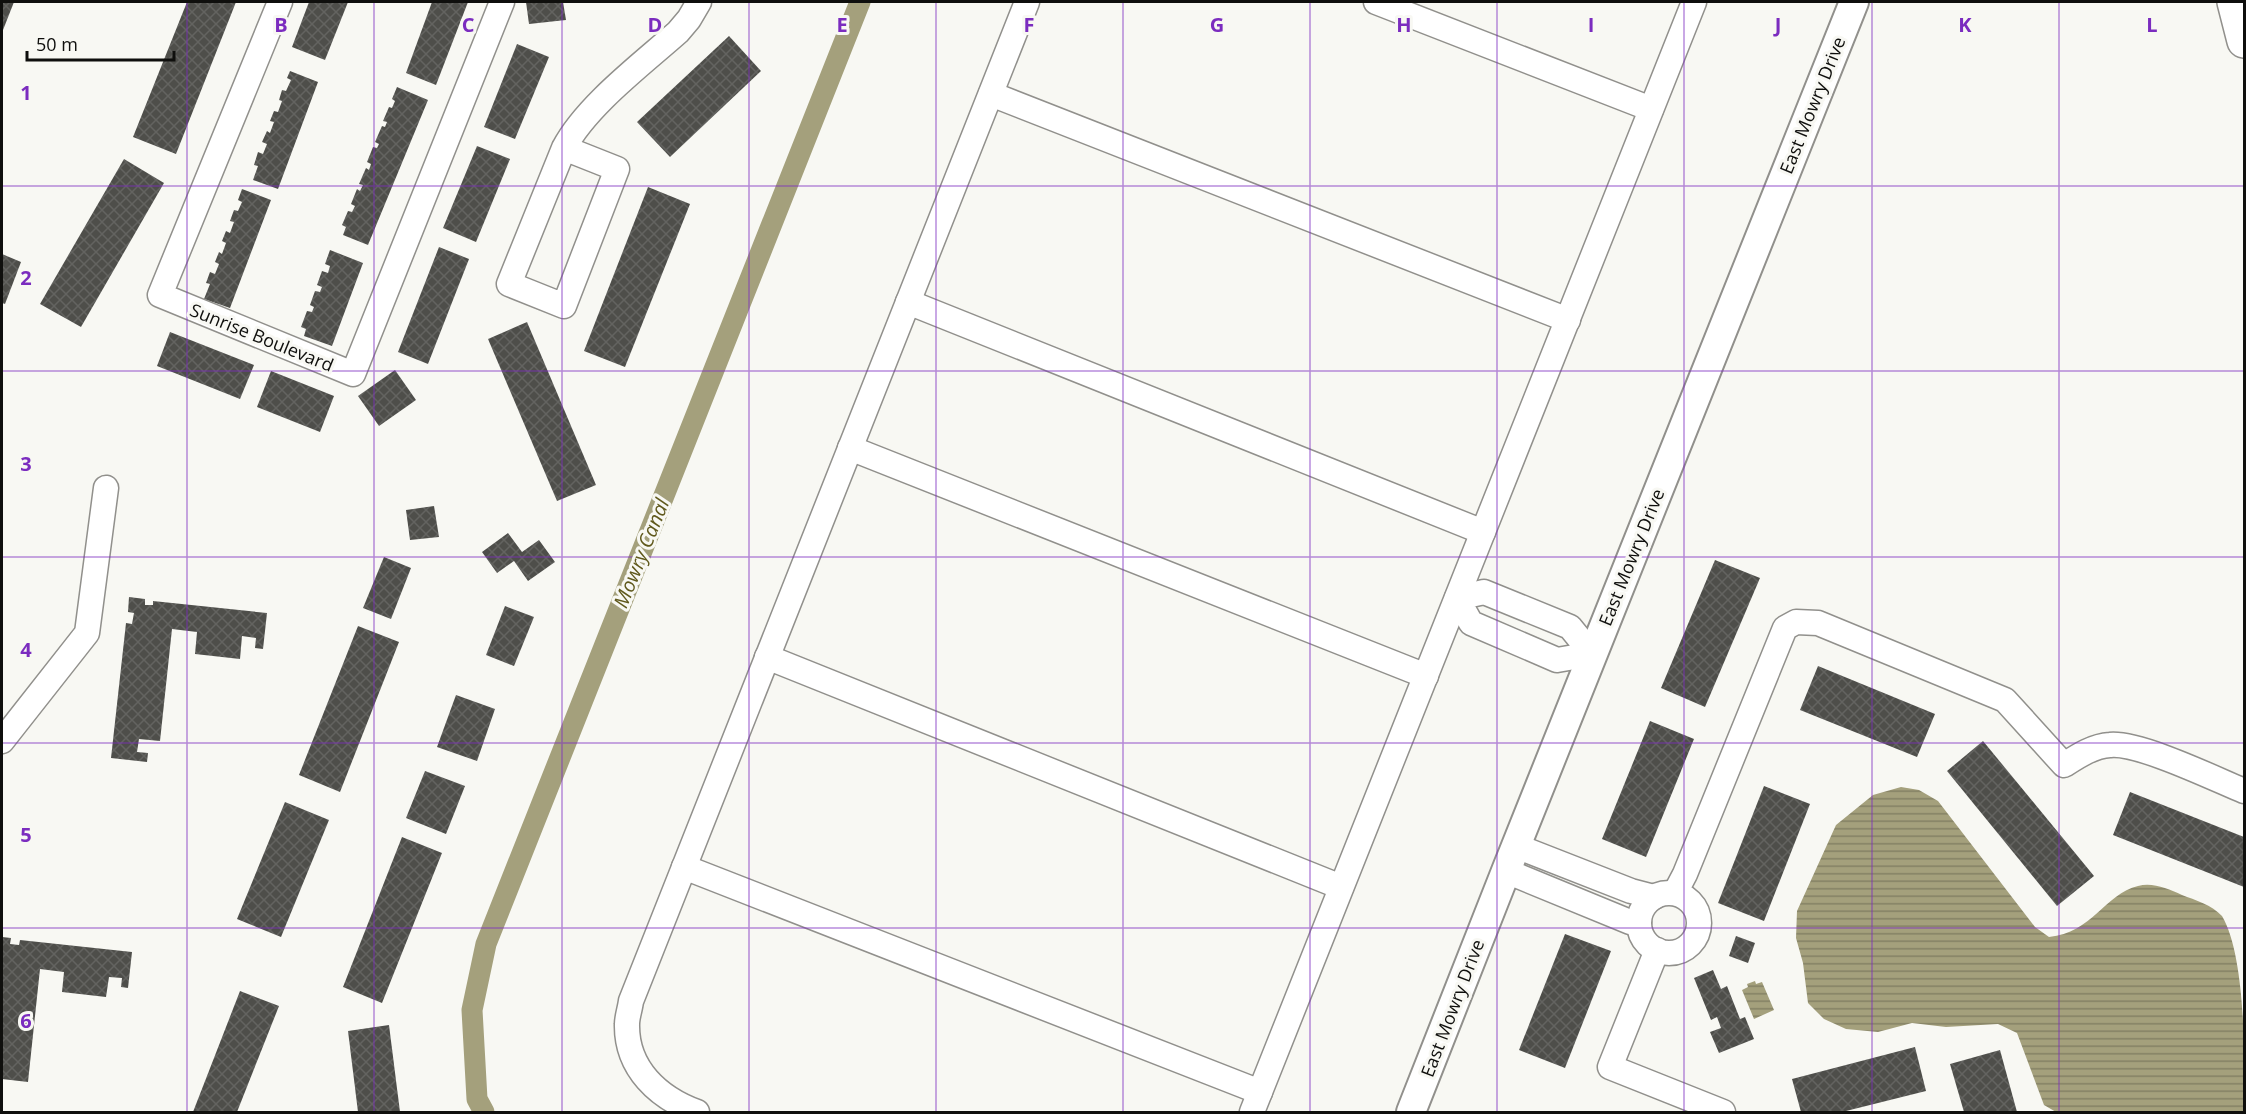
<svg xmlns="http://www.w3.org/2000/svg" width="2246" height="1114" font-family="'Open Sans',sans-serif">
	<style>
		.water { fill: url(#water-rules) }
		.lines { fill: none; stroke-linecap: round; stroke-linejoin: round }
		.canal { stroke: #a4a07c; stroke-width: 21 }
		.building { fill: url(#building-cross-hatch) }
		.minor-casing { stroke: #91908c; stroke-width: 27 }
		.tertiary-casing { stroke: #91908c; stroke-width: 32 }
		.motorway-casing { stroke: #91908c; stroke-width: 36 }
		.minor { stroke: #fff; stroke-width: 24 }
		.tertiary { stroke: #fff; stroke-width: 28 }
		.motorway { stroke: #fff; stroke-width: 33 }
		.grid { fill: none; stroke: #7b2cbf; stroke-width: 1.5; stroke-opacity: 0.55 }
		.labels { text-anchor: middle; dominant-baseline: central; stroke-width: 6; stroke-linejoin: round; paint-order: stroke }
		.street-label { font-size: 18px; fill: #0f0f0d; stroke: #f8f8f3 }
		.water-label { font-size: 20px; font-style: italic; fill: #60591d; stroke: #f8f8f3 }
		.grid-label { font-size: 20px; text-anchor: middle; font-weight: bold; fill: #7b2cbf; stroke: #f8f8f3; stroke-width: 6; stroke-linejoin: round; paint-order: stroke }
	</style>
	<defs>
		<pattern id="water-rules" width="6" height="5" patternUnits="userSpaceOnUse" patternTransform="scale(1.5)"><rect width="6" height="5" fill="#a4a07c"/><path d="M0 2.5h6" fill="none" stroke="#848164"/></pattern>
		<pattern id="building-cross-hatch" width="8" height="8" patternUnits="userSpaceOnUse" patternTransform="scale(1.5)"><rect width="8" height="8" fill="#4e4e4a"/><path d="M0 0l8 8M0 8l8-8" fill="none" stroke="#636360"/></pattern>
	</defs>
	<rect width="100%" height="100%" fill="#f8f8f3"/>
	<g class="water">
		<path d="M 1901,787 L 1919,790 L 1938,801 L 2035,927 L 2049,937 C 2092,933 2105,894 2138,886 C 2153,882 2168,889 2182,895 C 2195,900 2212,905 2222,916 C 2246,957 2245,1061 2244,1112 L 2056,1112 L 2044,1105 L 2017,1033 L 1998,1024 L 1946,1027 L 1912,1023 L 1878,1032 L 1846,1029 L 1824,1019 L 1808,1003 L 1803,963 L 1796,938 L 1797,911 L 1836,825 L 1873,795 Z"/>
		<path d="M 1755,981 L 1756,984 L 1762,982 L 1774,1010 L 1754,1019 L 1742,990 L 1748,987 L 1747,984 Z"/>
	</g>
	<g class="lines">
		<path class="canal" d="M 484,1112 L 477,1099 L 472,1010 L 486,944 L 860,2"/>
	</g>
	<g class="building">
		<path d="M 2,2 L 14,2 L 3,30 L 2,30 Z"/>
		<path d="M 187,2 L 236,2 L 176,154 L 133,137 Z"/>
		<path d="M 309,2 L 348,2 L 325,60 L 292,47 Z"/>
		<path d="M 432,2 L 468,2 L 436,85 L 406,73 Z"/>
		<path d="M 526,2 L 563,2 L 566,20 L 529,24 Z"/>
		<path d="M 729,36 L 761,71 L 670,157 L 637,122 Z"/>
		<path d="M 517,44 L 549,57 L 515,139 L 484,127 Z"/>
		<path d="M 290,71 L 318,82 L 278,189 L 253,180 L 258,166 L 254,165 L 258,152 L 263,154 L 267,144 L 262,142 L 267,131 L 270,133 L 274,122 L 270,121 L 274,111 L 278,112 L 282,101 L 279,100 L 282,90 L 286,91 L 291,80 L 287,78 Z"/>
		<path d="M 397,87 L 428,100 L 368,245 L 343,235 L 346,227 L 342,225 L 348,211 L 352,212 L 355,206 L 351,204 L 357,189 L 360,191 L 363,185 L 359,184 L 366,168 L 369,170 L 371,164 L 367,162 L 373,147 L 377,148 L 379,144 L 375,142 L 382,126 L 385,127 L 387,122 L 383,121 L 389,107 L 392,108 L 395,101 L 392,99 Z"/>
		<path d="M 477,146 L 510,159 L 476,242 L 443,228 Z"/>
		<path d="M 124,159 L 164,183 L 81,327 L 40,304 Z"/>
		<path d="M 648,187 L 690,204 L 625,367 L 584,351 Z"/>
		<path d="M 242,189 L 271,200 L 230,308 L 204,299 L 210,284 L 206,283 L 210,272 L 215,274 L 219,264 L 215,262 L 219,252 L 222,254 L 226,243 L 222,241 L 226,231 L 230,233 L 234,222 L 230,221 L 234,210 L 238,211 L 242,202 L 238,200 Z"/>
		<path d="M 439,247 L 469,259 L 428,364 L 398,352 Z"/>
		<path d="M 330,250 L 363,263 L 332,346 L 304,336 L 306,329 L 301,327 L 307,311 L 312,312 L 314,307 L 310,305 L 315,291 L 320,292 L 322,287 L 317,285 L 322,271 L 328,273 L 330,266 L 325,264 Z"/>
		<path d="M 2,254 L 21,262 L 5,304 L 2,303 Z"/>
		<path d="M 527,322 L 596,485 L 557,501 L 488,339 Z"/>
		<path d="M 170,332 L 254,365 L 240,399 L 157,366 Z"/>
		<path d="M 395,370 L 416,400 L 379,426 L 358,396 Z"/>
		<path d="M 271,371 L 334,396 L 320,432 L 257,407 Z"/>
		<path d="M 434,506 L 439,537 L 410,540 L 406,510 Z"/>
		<path d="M 508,533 L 522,552 L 539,540 L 555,562 L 528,581 L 514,561 L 497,573 L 482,552 Z"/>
		<path d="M 384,557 L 411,568 L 391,619 L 363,608 Z"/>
		<path d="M 1715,560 L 1760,578 L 1705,707 L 1661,688 Z"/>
		<path d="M 129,597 L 145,599 L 145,605 L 153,605 L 153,601 L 267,613 L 263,649 L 255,648 L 256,638 L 242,636 L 240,659 L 195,654 L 197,632 L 172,629 L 160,741 L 139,739 L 137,752 L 148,753 L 147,762 L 111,758 L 126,623 L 132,624 L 134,613 L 128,612 Z"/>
		<path d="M 505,606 L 534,617 L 514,666 L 486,655 Z"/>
		<path d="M 358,626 L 399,642 L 340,792 L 299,775 Z"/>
		<path d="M 1818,666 L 1935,714 L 1917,757 L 1800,710 Z"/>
		<path d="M 456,695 L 495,709 L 477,761 L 437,747 Z"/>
		<path d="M 1650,721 L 1694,739 L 1646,857 L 1602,839 Z"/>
		<path d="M 1983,741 L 2094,876 L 2057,906 L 1947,771 Z"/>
		<path d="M 425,771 L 465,786 L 446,834 L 406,818 Z"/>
		<path d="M 1764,786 L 1810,804 L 1764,921 L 1718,903 Z"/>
		<path d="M 2130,792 L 2244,837 L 2244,887 L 2113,835 Z"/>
		<path d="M 285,802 L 329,820 L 281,937 L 237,919 Z"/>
		<path d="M 402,837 L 442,853 L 382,1003 L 343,987 Z"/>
		<path d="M 1565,934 L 1611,951 L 1565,1068 L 1519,1050 Z"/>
		<path d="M 1736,936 L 1755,943 L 1748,963 L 1729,956 Z"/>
		<path d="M 2,937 L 11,938 L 10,944 L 19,945 L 20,940 L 132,952 L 128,988 L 121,987 L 122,978 L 109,977 L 106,997 L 62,992 L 64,972 L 40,969 L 28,1082 L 2,1079 Z"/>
		<path d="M 1713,970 L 1721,989 L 1727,986 L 1740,1019 L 1745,1017 L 1754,1039 L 1719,1053 L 1710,1032 L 1721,1028 L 1717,1017 L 1711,1020 L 1694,978 Z"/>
		<path d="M 240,991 L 279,1006 L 237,1112 L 193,1112 Z"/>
		<path d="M 389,1025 L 400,1112 L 358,1112 L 348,1031 Z"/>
		<path d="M 1915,1047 L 1926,1091 L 1842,1112 L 1801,1112 L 1792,1079 Z"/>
		<path d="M 2000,1050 L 2017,1112 L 1964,1112 L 1950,1064 Z"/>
	</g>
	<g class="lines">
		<g class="minor-casing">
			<g id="minor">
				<path d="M 280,2 L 160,295 L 353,374 L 502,2"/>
				<path d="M 1376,2 L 1651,109"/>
				<path d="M 991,94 L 1568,320"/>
				<path d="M 564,148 L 617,169 L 564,306 L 509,284 L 564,148 C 586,106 642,64 678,32 L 689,19 L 699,2"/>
				<path d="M 908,302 L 1483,532"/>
				<path d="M 850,448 L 1426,676"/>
				<path d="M 1484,592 L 1570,627 L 1592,654 L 1557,660 L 1471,623 L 1457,598 Z"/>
				<path d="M 767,657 L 1341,887"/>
				<path d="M 2,741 L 87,633 L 106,488"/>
				<path d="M 1516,846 L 1631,891 L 1654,897"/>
				<path d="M 684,867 L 1260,1092"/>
				<path d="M 1506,871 L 1630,922 L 1639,922"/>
				<path d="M 1675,893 L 1685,874 L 1785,628 L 1796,622 L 1818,623 L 2005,700 L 2064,765 C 2078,756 2093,746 2110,745 C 2139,742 2215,779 2244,791"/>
				<circle cx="1669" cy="923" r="30"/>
				<path d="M 1657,950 L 1610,1067 L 1723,1112"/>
				<path d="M 697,1112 C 659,1098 626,1069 627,1024 C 627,1017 630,1009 631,1001 L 1027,2"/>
				<path d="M 1252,1112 L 1694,2"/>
			</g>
		</g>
		<g class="tertiary-casing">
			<path id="tertiary" d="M 1411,1112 L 1506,871 L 1854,2"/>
		</g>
		<g class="motorway-casing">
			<path id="motorway" d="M 2234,2 L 2244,41"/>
		</g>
		<use href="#minor" class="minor"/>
		<use href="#tertiary" class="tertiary"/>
		<use href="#motorway" class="motorway"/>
	</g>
	<path class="grid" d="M 187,2 L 187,1112M 374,2 L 374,1112M 562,2 L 562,1112M 749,2 L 749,1112M 936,2 L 936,1112M 1123,2 L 1123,1112M 1310,2 L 1310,1112M 1497,2 L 1497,1112M 1684,2 L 1684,1112M 1872,2 L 1872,1112M 2059,2 L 2059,1112M 2,186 L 2244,186M 2,371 L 2244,371M 2,557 L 2244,557M 2,743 L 2244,743M 2,928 L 2244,928"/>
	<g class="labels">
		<g class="street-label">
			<text transform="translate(1812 105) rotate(-68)">East Mowry Drive</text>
			<text transform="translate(262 337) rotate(22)">Sunrise Boulevard</text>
			<text transform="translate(1631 557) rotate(-68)">East Mowry Drive</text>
			<text transform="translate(1452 1008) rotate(-69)">East Mowry Drive</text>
		</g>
		<g class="water-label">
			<text transform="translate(641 553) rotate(-68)">Mowry Canal</text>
		</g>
	</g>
	<g class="grid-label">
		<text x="281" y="32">B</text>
		<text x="468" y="32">C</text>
		<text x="655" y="32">D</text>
		<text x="842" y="32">E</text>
		<text x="1029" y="32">F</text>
		<text x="1217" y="32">G</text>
		<text x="1404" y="32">H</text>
		<text x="1591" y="32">I</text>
		<text x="1778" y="32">J</text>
		<text x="1965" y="32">K</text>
		<text x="2152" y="32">L</text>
		<text x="26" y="100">1</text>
		<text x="26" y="285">2</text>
		<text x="26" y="471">3</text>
		<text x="26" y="657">4</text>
		<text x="26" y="842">5</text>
		<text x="26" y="1028">6</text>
	</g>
	<rect width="2246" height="1114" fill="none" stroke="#0f0f0d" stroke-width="6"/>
	<path d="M27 51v9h147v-9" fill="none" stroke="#0f0f0d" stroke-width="3"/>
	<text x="36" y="51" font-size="18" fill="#0f0f0d" stroke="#f8f8f3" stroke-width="4.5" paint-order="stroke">50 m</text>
</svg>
